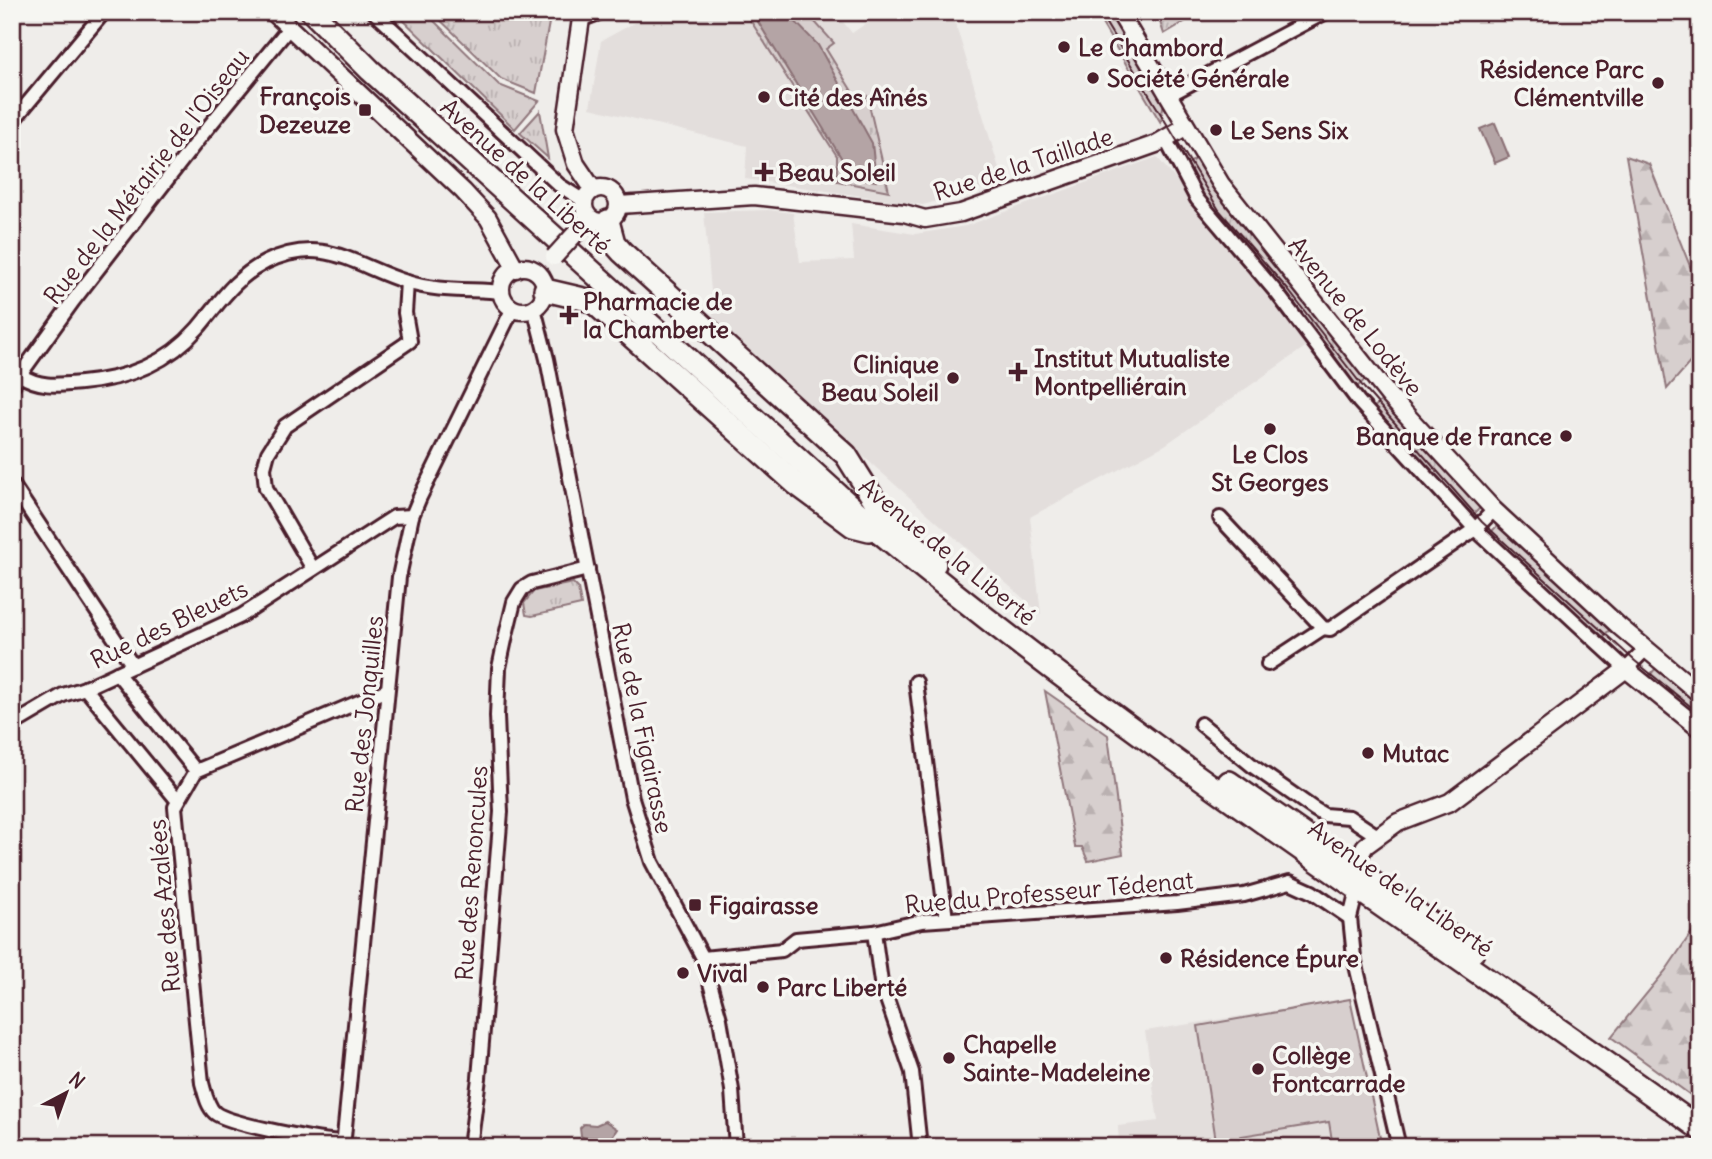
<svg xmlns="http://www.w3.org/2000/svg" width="1712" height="1159" font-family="Delius,sans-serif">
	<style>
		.built { fill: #e3dedc }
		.grass { fill: url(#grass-tufts); stroke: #90777c; stroke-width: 2 }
		.forest { fill: url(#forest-firs); stroke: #90777c; stroke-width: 2 }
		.pitch { fill: #d7cfce; stroke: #90777c; stroke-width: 2 }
		.water { fill: #b4a4a5; stroke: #8a6f74; stroke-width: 2 }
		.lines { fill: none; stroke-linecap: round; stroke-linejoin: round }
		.minor-casing { stroke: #4a1f2b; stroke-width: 18 }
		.tertiary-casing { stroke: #4a1f2b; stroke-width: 21 }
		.primary-casing { stroke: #4a1f2b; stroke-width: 26 }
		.minor { stroke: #f6f6f2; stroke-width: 12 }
		.tertiary { stroke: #f6f6f2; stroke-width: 16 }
		.primary { stroke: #f6f6f2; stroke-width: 21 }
		.tram { stroke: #4a1f2b; stroke-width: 2 }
		.tertiary-bridge-casing { stroke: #4a1f2b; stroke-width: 21; stroke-linecap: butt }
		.tertiary-bridge { stroke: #f6f6f2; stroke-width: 16 }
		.poi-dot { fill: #4a1f2b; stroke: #f6f6f2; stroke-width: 2.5 }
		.labels { text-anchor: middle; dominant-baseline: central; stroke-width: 7; stroke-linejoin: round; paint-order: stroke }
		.poi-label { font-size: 24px; font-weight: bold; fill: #4a1f2b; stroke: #f6f6f2; text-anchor: start }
		.street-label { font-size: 24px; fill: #4a1f2b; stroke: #f6f6f2 }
	</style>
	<defs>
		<pattern id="grass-tufts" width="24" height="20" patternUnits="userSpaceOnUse" patternTransform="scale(1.75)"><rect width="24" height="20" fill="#d7cfce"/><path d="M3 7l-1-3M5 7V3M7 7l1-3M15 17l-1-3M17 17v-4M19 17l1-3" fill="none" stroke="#bab1b1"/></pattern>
		<pattern id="forest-firs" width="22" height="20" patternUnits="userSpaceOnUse" patternTransform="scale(1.75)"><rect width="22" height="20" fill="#d7cfce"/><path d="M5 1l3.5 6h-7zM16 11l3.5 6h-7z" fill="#bab1b1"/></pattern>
	</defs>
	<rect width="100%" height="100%" fill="#efedea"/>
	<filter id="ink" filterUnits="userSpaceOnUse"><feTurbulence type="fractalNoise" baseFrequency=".0143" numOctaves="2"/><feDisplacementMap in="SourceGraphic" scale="14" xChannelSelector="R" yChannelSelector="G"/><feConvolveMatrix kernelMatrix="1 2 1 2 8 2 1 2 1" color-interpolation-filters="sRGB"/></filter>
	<g filter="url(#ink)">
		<g class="built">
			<path d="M 654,12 L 835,12 L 852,33 L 883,12 L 952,12 L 1003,182 L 923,205 L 745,179 L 747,146 L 590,108 L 601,41 Z"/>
			<path d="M 1157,157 L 1311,343 L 1165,445 L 1030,517 L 1041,614 L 714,324 L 704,212 L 769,210 L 793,213 L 800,262 L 854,260 L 851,224 L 915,234 L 966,226 Z"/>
			<path d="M 1700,351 L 1700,444 L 1693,401 L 1694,361 Z"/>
			<path d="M 1350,999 L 1382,1147 L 1119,1147 L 1118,1126 L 1158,1121 L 1145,1031 Z"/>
		</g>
		<g class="grass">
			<path d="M 395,12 L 425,12 L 499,85 L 539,101 L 515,129 Z"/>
			<path d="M 432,12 L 551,12 L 536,93 L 501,79 Z"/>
			<path d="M 745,12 L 806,12 L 834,43 L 826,49 L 858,101 L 867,96 L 889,191 L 837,181 L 837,156 Z"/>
			<path d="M 1095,12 L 1115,12 L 1164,100 L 1161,123 Z"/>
			<path d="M 1171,12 L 1201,12 L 1164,34 L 1159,19 Z"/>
			<path d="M 540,111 L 548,158 L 520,133 Z"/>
			<path d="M 1200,156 L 1368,377 L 1356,388 L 1208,204 L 1186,165 Z"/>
			<path d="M 1385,398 L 1482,506 L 1471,517 L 1373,408 Z"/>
			<path d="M 1500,523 L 1613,626 L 1602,638 L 1489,534 Z"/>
			<path d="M 573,583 L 578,588 L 581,605 L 532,616 L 526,615 L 524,603 L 534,591 Z"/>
			<path d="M 1658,666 L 1700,699 L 1700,721 L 1647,678 Z"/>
		</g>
		<g class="forest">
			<path d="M 1626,156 L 1649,164 L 1700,291 L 1700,351 L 1667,389 Z"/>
			<path d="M 1045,691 L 1108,735 L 1123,854 L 1088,861 L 1082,847 L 1075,847 Z"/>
			<path d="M 1700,920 L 1700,1102 L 1611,1037 L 1666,970 Z"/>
		</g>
		<path class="pitch" d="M 1350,999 L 1382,1147 L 1333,1147 L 1329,1122 L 1241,1136 L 1243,1147 L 1217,1147 L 1198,1026 Z"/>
		<g class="water">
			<path d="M 752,12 L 786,12 L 818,45 L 872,143 L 876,181 L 853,177 Z"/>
			<path d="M 1495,123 L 1509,157 L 1495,163 L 1480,129 Z"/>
			<path d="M 605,1121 L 617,1129 L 611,1138 L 597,1145 L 581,1136 L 580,1128 L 584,1124 L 596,1125 Z"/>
		</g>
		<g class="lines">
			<g class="minor-casing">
				<g id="minor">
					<path d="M 374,12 L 559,185 L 584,201"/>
					<path d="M 580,20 L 601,12"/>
					<path d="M 1169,95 L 1326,12"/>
					<path d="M 12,122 L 104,12"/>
					<path d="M 1166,140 L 1197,199 L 1276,292 L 1359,402 L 1475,529 L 1626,669 L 1646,649"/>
					<path d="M 534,308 L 547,359 L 632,798 L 652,862 L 703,958 L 720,1019 L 732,1090 L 736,1147"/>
					<path d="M 20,375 C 41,388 58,385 81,383 C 127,379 167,364 198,328 C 220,302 234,278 266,262 C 324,234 355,266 407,282 C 437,292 471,289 502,292"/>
					<path d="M 12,386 L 73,301 L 197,141 L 289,28"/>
					<path d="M 12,484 L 133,666"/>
					<path d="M 1220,518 L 1323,628 L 1330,629 L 1475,529 L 1494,510"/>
					<path d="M 313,569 L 266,488 L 264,468 L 268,453 L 285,426 L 410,341 L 405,313 L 407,282"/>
					<path d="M 1268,664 L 1323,628"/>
					<path d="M 117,673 L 196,771"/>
					<path d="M 916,682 L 946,919"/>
					<path d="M 85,688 L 177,800"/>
					<path d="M 1201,724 L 1254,767 L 1314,809 L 1324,815 L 1349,817 L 1379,837"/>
					<path d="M 12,725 L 63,695 L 85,688 L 241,616 L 394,517 L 412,516"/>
					<path d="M 1357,890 L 1350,918 L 1354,957 L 1399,1147"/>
					<path d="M 874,932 L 881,982 L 912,1072 L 920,1147"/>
					<path d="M 703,958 L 782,950 L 796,939 L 874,932 L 922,921 L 1177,903 L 1244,895 L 1290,882 L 1312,892 L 1350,918"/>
					<path d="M 344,1142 C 323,1142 229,1124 215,1113 C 207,1106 205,1093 202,1083 L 175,807 L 196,771 L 387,690"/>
					<path d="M 343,1147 L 399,577 L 412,516 L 420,497 L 513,308"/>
					<path d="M 470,1147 L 479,1078 L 501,812 L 497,716 L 499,668 L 506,635 L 514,602 L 522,589 L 532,583 L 588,569"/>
				</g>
			</g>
			<g class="tertiary-casing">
				<g id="tertiary">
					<path d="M 273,12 L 463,191 L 488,218 L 516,269"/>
					<path d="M 582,12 L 565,129 L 576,164 L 593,189"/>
					<path d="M 1119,12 L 1221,184 L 1390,397 L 1494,510 L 1620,627 L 1700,694"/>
					<circle cx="601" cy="205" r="17"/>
					<path d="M 619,205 L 754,196 L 904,213 L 925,219 L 961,213 L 1156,144 L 1185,127"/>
					<circle cx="523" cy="289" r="22"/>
					<path d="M 1355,877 L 1356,862 L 1365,846 L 1398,822 L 1450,802 L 1626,669 L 1700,729"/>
				</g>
			</g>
			<g class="primary-casing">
				<g id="primary">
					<path d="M 312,12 L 370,70 L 878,531 C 1139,748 1424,931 1700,1129"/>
					<path d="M 608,221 L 614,243 L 622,252 L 846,455 L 883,514 L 935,564"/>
					<path d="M 545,290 L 592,301 L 795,483 L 853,526 L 869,530"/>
					<path d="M 1229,782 L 1473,952"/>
				</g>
			</g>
			<use href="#minor" class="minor"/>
			<use href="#tertiary" class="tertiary"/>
			<use href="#primary" class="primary"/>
			<path class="tram" d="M 1099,12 L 1219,210 L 1289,291 L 1364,388 L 1482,522 L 1635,661 L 1700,714"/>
			<g class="tertiary-bridge-casing">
				<path id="tertiary-bridge" d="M 554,257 L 585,223"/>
			</g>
			<use href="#tertiary-bridge" class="tertiary-bridge"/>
		</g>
	</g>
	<g class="poi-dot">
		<circle cx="1064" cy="47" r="7"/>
		<circle cx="1093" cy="78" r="7"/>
		<circle cx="1658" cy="83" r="7"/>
		<circle cx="764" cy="97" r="7"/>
		<rect x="358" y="103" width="14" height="14" rx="3.5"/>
		<circle cx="1216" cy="130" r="7"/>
		<path d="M760.5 161.5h7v7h7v7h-7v7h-7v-7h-7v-7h7z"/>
		<path d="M565.5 304.5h7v7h7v7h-7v7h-7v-7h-7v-7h7z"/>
		<path d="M1014.5 361.5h7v7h7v7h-7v7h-7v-7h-7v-7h7z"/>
		<circle cx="953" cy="378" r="7"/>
		<circle cx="1270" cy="429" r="7"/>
		<circle cx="1566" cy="436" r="7"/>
		<circle cx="1368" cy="753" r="7"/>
		<rect x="688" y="898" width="14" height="14" rx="3.5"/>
		<circle cx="1166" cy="958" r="7"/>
		<circle cx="683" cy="973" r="7"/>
		<circle cx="763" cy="987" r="7"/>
		<circle cx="949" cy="1058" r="7"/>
		<circle cx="1258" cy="1069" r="7"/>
	</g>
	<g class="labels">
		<g class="poi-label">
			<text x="1078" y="47">Le Chambord</text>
			<text x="1644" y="69" text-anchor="end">Résidence Parc<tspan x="1644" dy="28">Clémentville</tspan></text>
			<text x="1107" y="78">Société Générale</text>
			<text x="351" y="96" text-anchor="end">François<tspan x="351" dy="28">Dezeuze</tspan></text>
			<text x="778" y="97">Cité des Aînés</text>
			<text x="1230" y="130">Le Sens Six</text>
			<text x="778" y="172">Beau Soleil</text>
			<text x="583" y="301">Pharmacie de<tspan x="583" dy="28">la Chamberte</tspan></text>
			<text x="1034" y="358">Institut Mutualiste<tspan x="1034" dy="28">Montpelliérain</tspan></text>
			<text x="939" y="364" text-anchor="end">Clinique<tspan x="939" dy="28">Beau Soleil</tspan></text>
			<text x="1552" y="436" text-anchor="end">Banque de France</text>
			<text x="1270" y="454" text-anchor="middle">Le Clos<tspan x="1270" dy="28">St Georges</tspan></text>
			<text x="1382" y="753">Mutac</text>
			<text x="709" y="905">Figairasse</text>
			<text x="1180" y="958">Résidence Épure</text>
			<text x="697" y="973">Vival</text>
			<text x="777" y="987">Parc Liberté</text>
			<text x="963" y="1044">Chapelle<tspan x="963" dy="28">Sainte-Madeleine</tspan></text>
			<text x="1272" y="1055">Collège<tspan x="1272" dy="28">Fontcarrade</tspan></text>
		</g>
		<g class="street-label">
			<text transform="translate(1023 164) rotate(-18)">Rue de la Taillade</text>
			<text transform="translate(146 176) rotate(-52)">Rue de la Métairie de l'Oiseau</text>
			<text transform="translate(526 176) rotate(42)">Avenue de la Liberté</text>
			<text transform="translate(1356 316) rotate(51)">Avenue de Lodève</text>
			<text transform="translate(948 551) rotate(39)">Avenue de la Liberté</text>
			<text transform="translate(169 624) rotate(-26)">Rue des Bleuets</text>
			<text transform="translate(364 714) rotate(-84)">Rue des Jonquilles</text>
			<text transform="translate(643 728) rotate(78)">Rue de la Figairasse</text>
			<text transform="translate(471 873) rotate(-86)">Rue des Renoncules</text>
			<text transform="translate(1401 888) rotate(35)">Avenue de la Liberté</text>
			<text transform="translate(1049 892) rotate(-5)">Rue du Professeur Tédenat</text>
			<text transform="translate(164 906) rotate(-95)">Rue des Azalées</text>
		</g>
	</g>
	<rect width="1712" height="1159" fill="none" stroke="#f6f6f2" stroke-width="42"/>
	<rect x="21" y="21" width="1670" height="1117" fill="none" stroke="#4a1f2b" stroke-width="2.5" filter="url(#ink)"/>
	<g transform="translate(66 1093) rotate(41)" stroke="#f6f6f2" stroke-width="5" paint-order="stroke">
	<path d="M0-5L12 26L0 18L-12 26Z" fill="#4a1f2b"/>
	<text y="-10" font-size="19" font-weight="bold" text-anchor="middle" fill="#4a1f2b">N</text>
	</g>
</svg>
